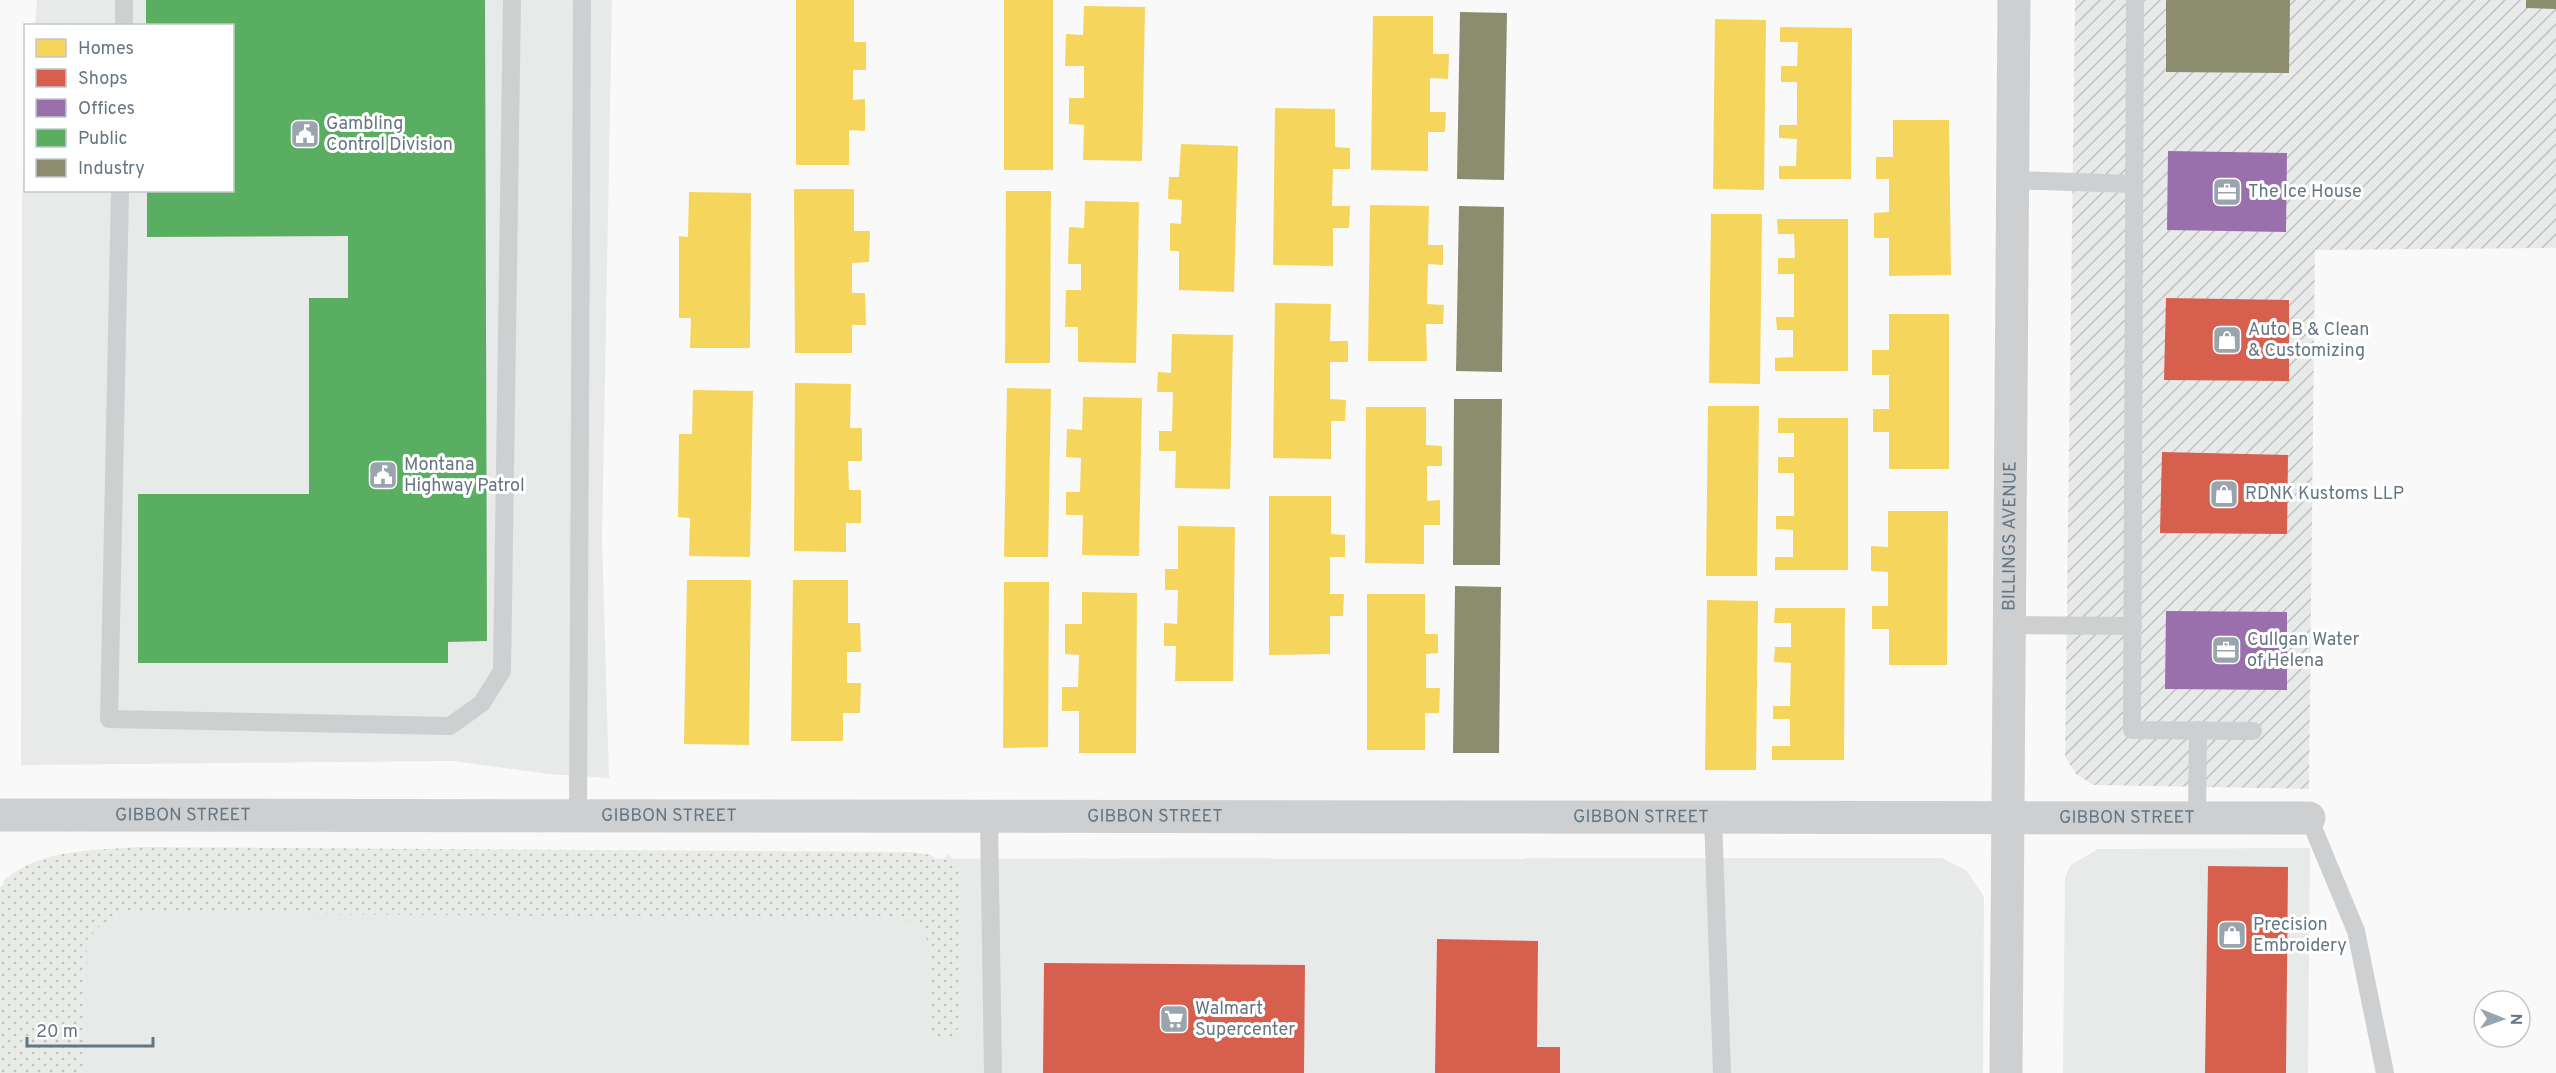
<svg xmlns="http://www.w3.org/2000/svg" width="2556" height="1073" font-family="Overpass,sans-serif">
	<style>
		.built { fill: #e8e9e9 }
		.industrial { fill: url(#industrial-furrows) }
		.grass { fill: url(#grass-dots) }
		.homes { fill: #f6d55c }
		.shops { fill: #d6604d }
		.offices { fill: #9970ab }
		.public { fill: #5aae61 }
		.industry { fill: #8c8c6e }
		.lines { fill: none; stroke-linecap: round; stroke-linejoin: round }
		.lane { stroke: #cecfd0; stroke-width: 18 }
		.street { stroke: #cecfd0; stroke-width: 33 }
		.labels { text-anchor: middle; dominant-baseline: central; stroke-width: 6; stroke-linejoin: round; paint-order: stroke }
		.poi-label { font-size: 18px; fill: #657683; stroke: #fff; text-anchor: start }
		.street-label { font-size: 18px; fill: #657683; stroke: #fff }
	</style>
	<defs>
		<pattern id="industrial-furrows" width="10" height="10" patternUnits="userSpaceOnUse" patternTransform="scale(1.5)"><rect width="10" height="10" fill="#e8e9e9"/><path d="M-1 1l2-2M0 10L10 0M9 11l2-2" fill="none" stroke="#c0c1c2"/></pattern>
		<pattern id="grass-dots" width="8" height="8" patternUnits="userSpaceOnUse" patternTransform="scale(1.5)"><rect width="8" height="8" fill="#e8ebe6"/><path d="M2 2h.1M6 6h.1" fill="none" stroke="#c0c3c0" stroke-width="1.8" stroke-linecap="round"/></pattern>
	</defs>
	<rect width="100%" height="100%" fill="#f9f9f9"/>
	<g class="built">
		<path d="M 37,0 L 612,0 L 602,539 L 609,778 L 549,774 L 452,761 L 21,765 L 22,200 L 25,153 L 26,190 L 232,190 L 232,26 L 35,25 Z"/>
		<path d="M 2310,848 L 2308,1073 L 2063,1073 L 2065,877 L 2071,865 L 2098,849 Z"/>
		<path d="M 1942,858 L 1967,871 L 1984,897 L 1983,1073 L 0,1073 L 0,887 L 32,865 L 82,859 Z"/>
	</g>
	<path class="industrial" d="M 2075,0 L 2556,0 L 2556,248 L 2315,250 L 2309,789 L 2093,785 L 2076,774 L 2065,757 Z"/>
	<path class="grass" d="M 138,847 L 914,852 L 931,855 L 941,863 L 948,854 L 960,868 L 961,878 L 962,1012 L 959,1027 L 952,1037 L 936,1041 L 929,1037 L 928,942 C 922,927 916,921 901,918 L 120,913 L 97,928 L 87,940 L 84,1073 L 0,1073 L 0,903 L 4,880 C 42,848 92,851 138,847 Z"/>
	<g class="homes">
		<path d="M 796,0 L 854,0 L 854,42 L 866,42 L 866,70 L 853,70 L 853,100 L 865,99 L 865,131 L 849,130 L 849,165 L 796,165 Z"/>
		<rect x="1004" y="0" width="49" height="170"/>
		<path d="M 1084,6 L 1145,7 L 1142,161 L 1083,160 L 1084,125 L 1069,124 L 1069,98 L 1084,98 L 1084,66 L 1065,66 L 1066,34 L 1083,35 Z"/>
		<path d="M 1373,16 L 1433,16 L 1433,54 L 1449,54 L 1448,79 L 1430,78 L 1430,112 L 1446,112 L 1445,132 L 1428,132 L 1428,171 L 1371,170 Z"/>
		<path d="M 1715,19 L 1766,20 L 1764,190 L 1713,189 Z"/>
		<path d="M 1780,27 L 1852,28 L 1851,179 L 1779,179 L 1779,166 L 1796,166 L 1797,139 L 1779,138 L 1779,125 L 1797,125 L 1797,82 L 1781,82 L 1781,66 L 1797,66 L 1798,42 L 1780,42 Z"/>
		<path d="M 1275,108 L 1335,109 L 1335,147 L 1350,148 L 1350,169 L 1333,169 L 1332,206 L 1350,206 L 1349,228 L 1333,228 L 1333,266 L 1273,265 Z"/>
		<path d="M 1893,120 L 1949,120 L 1951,275 L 1889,276 L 1889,238 L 1874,238 L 1874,213 L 1889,212 L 1889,179 L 1876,179 L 1876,157 L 1893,157 Z"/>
		<path d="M 1181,144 L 1238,146 L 1234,292 L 1179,290 L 1179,251 L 1170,251 L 1170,223 L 1181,224 L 1182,200 L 1168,199 L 1169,177 L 1179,177 Z"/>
		<path d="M 794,189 L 854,189 L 854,231 L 870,231 L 869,262 L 852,263 L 852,293 L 865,293 L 866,325 L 852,325 L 852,353 L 795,353 Z"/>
		<path d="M 1006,191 L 1051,191 L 1050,363 L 1005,363 Z"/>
		<path d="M 689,192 L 751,193 L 750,348 L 690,348 L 691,318 L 679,318 L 679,236 L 688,237 Z"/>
		<path d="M 1085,201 L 1139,202 L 1136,363 L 1078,362 L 1078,327 L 1065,327 L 1066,290 L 1081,290 L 1081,264 L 1068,264 L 1069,227 L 1084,228 Z"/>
		<path d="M 1370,205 L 1429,206 L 1428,245 L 1443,245 L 1443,265 L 1428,264 L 1427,304 L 1444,305 L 1443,324 L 1426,324 L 1427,361 L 1368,361 Z"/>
		<path d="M 1711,214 L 1762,214 L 1760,384 L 1709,383 Z"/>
		<path d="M 1777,219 L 1848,219 L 1848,371 L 1775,371 L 1775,358 L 1793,357 L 1793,330 L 1777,330 L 1776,317 L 1794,317 L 1794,274 L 1778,274 L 1778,258 L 1795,258 L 1794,234 L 1778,234 Z"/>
		<path d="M 1275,303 L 1331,304 L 1330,341 L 1348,341 L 1348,362 L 1330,362 L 1330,399 L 1346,400 L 1345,421 L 1331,421 L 1331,459 L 1273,458 Z"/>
		<path d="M 1889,314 L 1949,314 L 1949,469 L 1889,469 L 1889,432 L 1873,432 L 1873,409 L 1889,409 L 1889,375 L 1872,375 L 1872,350 L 1889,350 Z"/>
		<path d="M 1172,334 L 1233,335 L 1230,489 L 1175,488 L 1176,451 L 1159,451 L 1159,431 L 1172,431 L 1173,392 L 1157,392 L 1158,372 L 1171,373 Z"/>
		<path d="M 795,383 L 851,384 L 850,428 L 862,428 L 862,461 L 848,461 L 849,490 L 861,490 L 861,523 L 846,523 L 846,552 L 794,551 Z"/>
		<path d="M 1007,388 L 1051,389 L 1048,557 L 1004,557 Z"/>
		<path d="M 693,390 L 753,391 L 750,557 L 689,556 L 690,518 L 678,517 L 679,434 L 692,434 Z"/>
		<path d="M 1083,397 L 1142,398 L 1139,556 L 1082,555 L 1083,515 L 1066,515 L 1066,492 L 1080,492 L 1081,458 L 1066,457 L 1067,429 L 1082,430 Z"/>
		<path d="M 1708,406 L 1759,406 L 1757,576 L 1706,576 Z"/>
		<path d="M 1366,407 L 1426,407 L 1426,445 L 1442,446 L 1442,466 L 1427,466 L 1427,501 L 1440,500 L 1440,525 L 1424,525 L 1424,564 L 1365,563 Z"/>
		<path d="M 1778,418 L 1848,418 L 1848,570 L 1775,570 L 1775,557 L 1793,557 L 1793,530 L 1776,529 L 1776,516 L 1794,516 L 1794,473 L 1778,473 L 1778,457 L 1794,457 L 1794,433 L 1778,433 Z"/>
		<path d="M 1269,496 L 1331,496 L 1331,534 L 1345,535 L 1345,557 L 1330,557 L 1330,594 L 1344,594 L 1343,616 L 1330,616 L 1330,654 L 1269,655 Z"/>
		<path d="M 1888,511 L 1948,511 L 1947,665 L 1889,665 L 1889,629 L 1872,629 L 1872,606 L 1888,606 L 1888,572 L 1871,571 L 1871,546 L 1888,547 Z"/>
		<path d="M 1178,526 L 1235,527 L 1233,681 L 1175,681 L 1176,646 L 1164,646 L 1164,623 L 1177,624 L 1178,590 L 1165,590 L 1165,569 L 1178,569 Z"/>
		<path d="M 687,580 L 751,580 L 749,745 L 684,744 Z"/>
		<path d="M 793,580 L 848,580 L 848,623 L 860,623 L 861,652 L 847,652 L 847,683 L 861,683 L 860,713 L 843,713 L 843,741 L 791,741 Z"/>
		<path d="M 1004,582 L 1049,582 L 1048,747 L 1003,748 Z"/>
		<path d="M 1082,592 L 1137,593 L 1136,753 L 1079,753 L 1079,711 L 1062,711 L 1062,687 L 1078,687 L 1079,655 L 1065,654 L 1065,624 L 1082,624 Z"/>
		<path d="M 1367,594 L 1425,594 L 1425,634 L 1438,634 L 1438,653 L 1426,654 L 1426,688 L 1440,688 L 1439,713 L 1425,713 L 1425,750 L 1367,750 Z"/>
		<path d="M 1707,600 L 1758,601 L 1756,770 L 1705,770 Z"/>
		<path d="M 1775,608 L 1845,608 L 1844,760 L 1772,760 L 1772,746 L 1790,746 L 1790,719 L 1773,719 L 1773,706 L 1790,706 L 1791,663 L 1774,662 L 1775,647 L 1791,647 L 1791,623 L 1774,623 Z"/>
	</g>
	<g class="shops">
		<path d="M 2166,298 L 2289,300 L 2289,381 L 2164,380 Z"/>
		<path d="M 2162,452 L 2288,455 L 2287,534 L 2160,533 Z"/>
		<path d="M 2208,866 L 2288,867 L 2286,1073 L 2205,1073 Z"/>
		<path d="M 1437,939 L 1538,941 L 1537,1047 L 1560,1047 L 1560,1073 L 1435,1073 Z"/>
		<path d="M 1044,963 L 1305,965 L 1304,1073 L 1043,1073 Z"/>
	</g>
	<g class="offices">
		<path d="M 2168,151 L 2287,153 L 2286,232 L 2167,230 Z"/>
		<path d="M 2166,611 L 2287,612 L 2287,690 L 2165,689 Z"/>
	</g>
	<path class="public" d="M 146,0 L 485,0 L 487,641 L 448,642 L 448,663 L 138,663 L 138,494 L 309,494 L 309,298 L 348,298 L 348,236 L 147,237 L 147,190 L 232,190 L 232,26 L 146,26 Z"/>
	<g class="industry">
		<path d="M 2166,0 L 2290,0 L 2289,73 L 2166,72 Z"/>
		<path d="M 2526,0 L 2556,0 L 2556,9 L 2526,8 Z"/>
		<path d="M 1460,12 L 1507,13 L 1504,180 L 1457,179 Z"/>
		<path d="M 1459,206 L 1504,207 L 1502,372 L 1456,371 Z"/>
		<path d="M 1454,399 L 1502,399 L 1500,565 L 1453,565 Z"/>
		<path d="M 1455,586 L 1501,587 L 1499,753 L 1453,753 Z"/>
	</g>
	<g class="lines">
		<g class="lane">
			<path d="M 2135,0 L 2132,730 L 2253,731"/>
			<path d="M 124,26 L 124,0"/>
			<path d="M 2013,180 L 2134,184"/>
			<path d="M 120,190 L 109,719 L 450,726 L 482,703 L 502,671 L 512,0"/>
			<path d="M 2010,625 L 2133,626"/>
			<path d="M 578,816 L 582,0"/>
			<path d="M 989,817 L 993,1073"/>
			<path d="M 1713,817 L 1722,1073"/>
			<path d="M 2197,818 L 2198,730"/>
			<path d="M 2309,818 L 2356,931 L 2385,1073"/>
		</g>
		<g class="street">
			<path id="s1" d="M 0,815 L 2309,818"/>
			<path id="s2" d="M 2006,1073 L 2014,0"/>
		</g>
	</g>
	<defs>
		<g id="civic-square" transform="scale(1.5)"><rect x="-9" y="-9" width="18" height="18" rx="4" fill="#99a4ac" stroke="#fff"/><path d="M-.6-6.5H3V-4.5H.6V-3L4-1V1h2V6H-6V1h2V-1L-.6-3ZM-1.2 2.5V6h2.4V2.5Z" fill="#fff"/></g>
		<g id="office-square" transform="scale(1.5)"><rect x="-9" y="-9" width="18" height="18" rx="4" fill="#99a4ac" stroke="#fff"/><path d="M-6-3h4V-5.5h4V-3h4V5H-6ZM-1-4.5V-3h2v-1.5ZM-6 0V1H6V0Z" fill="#fff"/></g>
		<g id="shop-square" transform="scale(1.5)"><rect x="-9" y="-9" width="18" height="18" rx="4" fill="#99a4ac" stroke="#fff"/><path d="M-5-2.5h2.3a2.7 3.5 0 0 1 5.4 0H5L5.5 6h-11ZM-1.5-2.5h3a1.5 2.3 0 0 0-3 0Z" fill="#fff"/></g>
		<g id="supermarket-square" transform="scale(1.5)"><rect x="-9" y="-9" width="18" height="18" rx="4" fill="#99a4ac" stroke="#fff"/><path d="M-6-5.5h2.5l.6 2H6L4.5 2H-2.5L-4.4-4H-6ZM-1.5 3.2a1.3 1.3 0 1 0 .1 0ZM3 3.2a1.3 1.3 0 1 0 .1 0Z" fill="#fff"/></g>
	</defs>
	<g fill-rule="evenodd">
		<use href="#civic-square" x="305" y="134"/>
		<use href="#office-square" x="2227" y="192"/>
		<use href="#shop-square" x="2227" y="340"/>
		<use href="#civic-square" x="383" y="475"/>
		<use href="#shop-square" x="2224" y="494"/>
		<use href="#office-square" x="2226" y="650"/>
		<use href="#shop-square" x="2232" y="935"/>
		<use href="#supermarket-square" x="1174" y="1019"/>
	</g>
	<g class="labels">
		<g class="poi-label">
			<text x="326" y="124">Gambling<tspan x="326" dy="21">Control Division</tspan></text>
			<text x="2248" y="192">The Ice House</text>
			<text x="2248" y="330">Auto B &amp; Clean<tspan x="2248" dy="21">&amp; Customizing</tspan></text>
			<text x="404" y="465">Montana<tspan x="404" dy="21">Highway Patrol</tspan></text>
			<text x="2245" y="494">RDNK Kustoms LLP</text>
			<text x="2247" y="640">Cullgan Water<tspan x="2247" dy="21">of Helena</tspan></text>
			<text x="2253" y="925">Precision<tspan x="2253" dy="21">Embroidery</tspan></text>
			<text x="1195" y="1009">Walmart<tspan x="1195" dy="21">Supercenter</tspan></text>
		</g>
		<g class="street-label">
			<text stroke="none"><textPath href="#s2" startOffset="537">BILLINGS AVENUE</textPath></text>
			<text stroke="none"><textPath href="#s1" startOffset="183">GIBBON STREET</textPath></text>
			<text stroke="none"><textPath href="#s1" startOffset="669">GIBBON STREET</textPath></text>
			<text stroke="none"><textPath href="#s1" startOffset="1155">GIBBON STREET</textPath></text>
			<text stroke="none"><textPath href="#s1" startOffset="1641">GIBBON STREET</textPath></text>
			<text stroke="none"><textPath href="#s1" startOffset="2127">GIBBON STREET</textPath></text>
		</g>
	</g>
	<rect x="24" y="24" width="210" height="168" fill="#ffffff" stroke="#c1c8cd" stroke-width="1.5"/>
	<rect x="36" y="39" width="30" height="18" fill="#f6d55c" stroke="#c1c8cd" stroke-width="1.5"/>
	<text x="78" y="54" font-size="18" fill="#657683">Homes</text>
	<rect x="36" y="69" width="30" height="18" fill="#d6604d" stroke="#c1c8cd" stroke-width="1.5"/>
	<text x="78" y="84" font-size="18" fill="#657683">Shops</text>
	<rect x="36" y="99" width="30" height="18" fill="#9970ab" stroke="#c1c8cd" stroke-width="1.5"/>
	<text x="78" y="114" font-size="18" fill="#657683">Offices</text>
	<rect x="36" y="129" width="30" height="18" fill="#5aae61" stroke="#c1c8cd" stroke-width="1.5"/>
	<text x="78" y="144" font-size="18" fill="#657683">Public</text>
	<rect x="36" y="159" width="30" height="18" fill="#8c8c6e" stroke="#c1c8cd" stroke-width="1.5"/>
	<text x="78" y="174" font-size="18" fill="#657683">Industry</text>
	<g transform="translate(2502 1019) rotate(91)"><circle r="28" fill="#ffffff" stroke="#c1c8cd" stroke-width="1.5"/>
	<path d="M0-4.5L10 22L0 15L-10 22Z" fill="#99a4ac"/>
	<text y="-9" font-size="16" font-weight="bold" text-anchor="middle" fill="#657683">N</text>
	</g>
	<path d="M27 1037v9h126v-9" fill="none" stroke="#657683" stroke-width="3"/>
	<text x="36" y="1037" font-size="18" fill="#657683" stroke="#ffffff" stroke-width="4.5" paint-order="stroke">20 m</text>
</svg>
